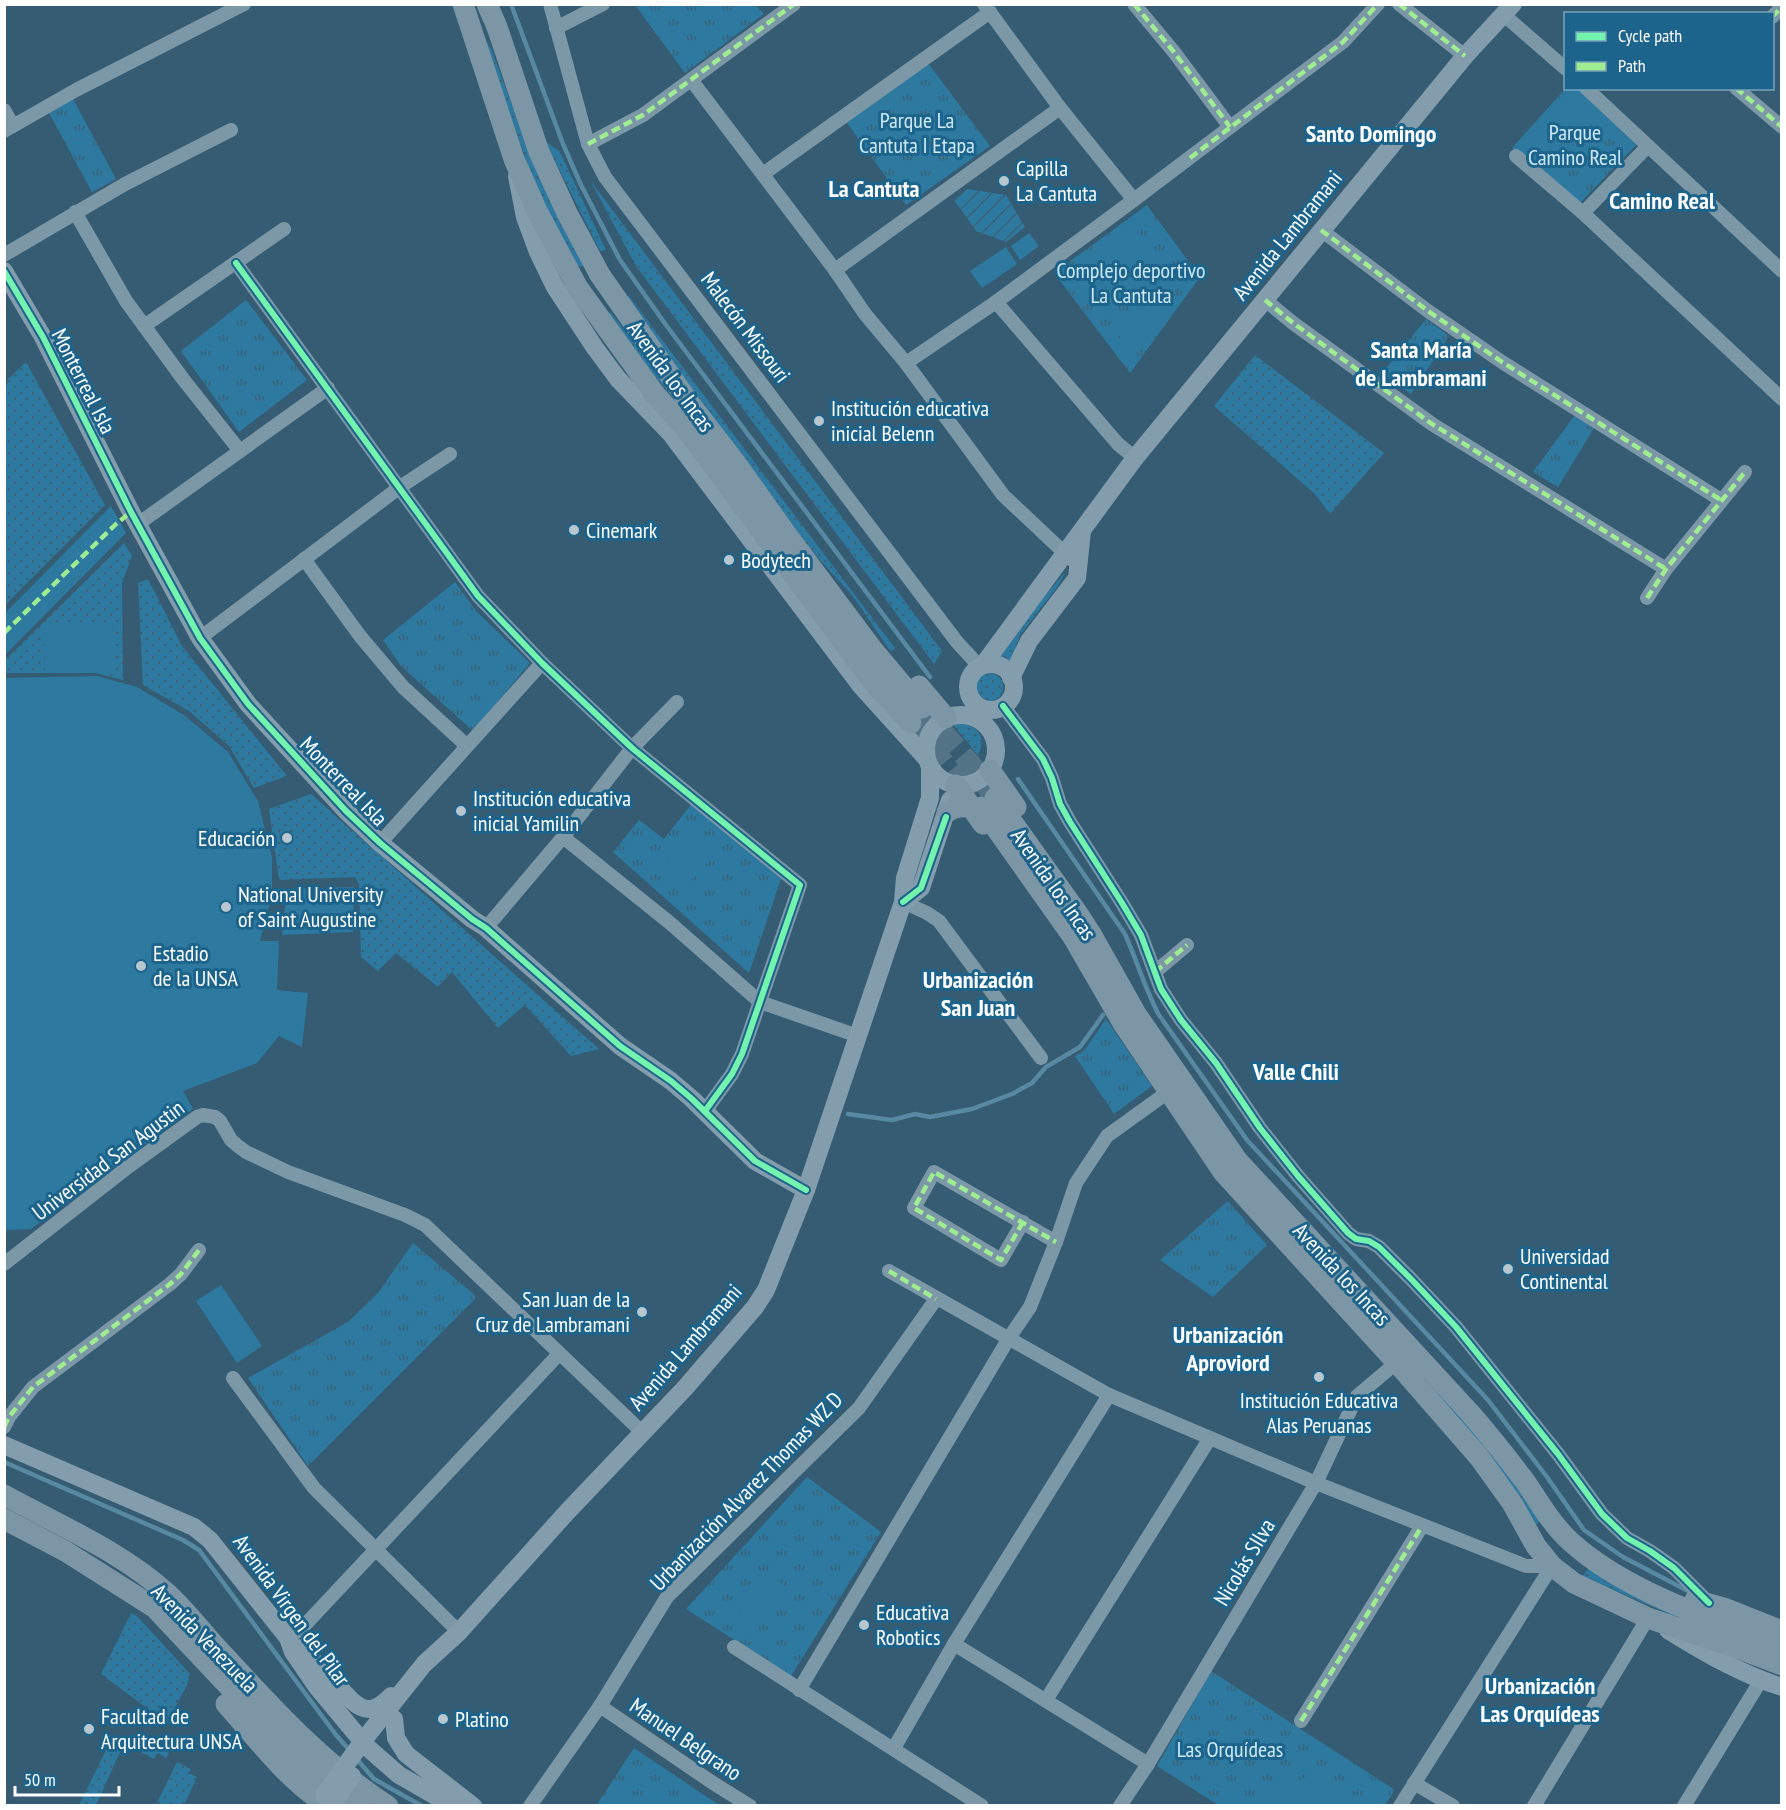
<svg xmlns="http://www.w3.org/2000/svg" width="1786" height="1810" font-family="'PT Sans Narrow',sans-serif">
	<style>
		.grass { fill: url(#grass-dots) }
		.park { fill: url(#park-tufts) }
		.garden { fill: url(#garden-furrows) }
		.pitch { fill: #2d79a0 }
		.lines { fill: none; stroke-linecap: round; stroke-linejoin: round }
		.stream { stroke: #5889a3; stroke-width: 4.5 }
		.primary-tunnel { stroke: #537487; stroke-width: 21; stroke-dasharray: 21 10; stroke-linecap: butt }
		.street { stroke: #7c98a7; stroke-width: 14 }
		.secondary { stroke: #849dac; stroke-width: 18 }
		.primary { stroke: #7c96a5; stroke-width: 21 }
		.secondary-bridge { stroke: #849dac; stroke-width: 18 }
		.quiet { stroke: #9fed91; stroke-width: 4.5; stroke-dasharray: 9 4.5; stroke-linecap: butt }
		.cycleway-casing { stroke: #1c648b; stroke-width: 10 }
		.cycleway { stroke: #73f3ae; stroke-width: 6 }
		.poi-dot { fill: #b8c6ce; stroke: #1c648b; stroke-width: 2 }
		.labels { text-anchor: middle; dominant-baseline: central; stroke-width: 6; stroke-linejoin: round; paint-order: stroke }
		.park-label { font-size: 22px; fill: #cdeaf9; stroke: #1c648b }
		.poi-label { font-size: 22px; fill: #fff; stroke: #1c648b; text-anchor: start }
		.street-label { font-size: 22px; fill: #fff; stroke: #1c648b }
		.neighbourhood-label { font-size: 24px; font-weight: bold; fill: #fff; stroke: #1c648b }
	</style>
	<defs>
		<pattern id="grass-dots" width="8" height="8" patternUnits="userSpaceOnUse" patternTransform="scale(1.5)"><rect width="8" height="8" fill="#2d79a0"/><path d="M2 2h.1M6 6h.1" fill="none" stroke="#3c6276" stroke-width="1.8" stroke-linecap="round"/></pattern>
		<pattern id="park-tufts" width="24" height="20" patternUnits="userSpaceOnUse" patternTransform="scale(1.5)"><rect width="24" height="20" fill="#2d79a0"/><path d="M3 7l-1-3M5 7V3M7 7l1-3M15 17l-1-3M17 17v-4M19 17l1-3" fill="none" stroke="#3c6276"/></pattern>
		<pattern id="garden-furrows" width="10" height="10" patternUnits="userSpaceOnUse" patternTransform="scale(1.5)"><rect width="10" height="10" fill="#2d79a0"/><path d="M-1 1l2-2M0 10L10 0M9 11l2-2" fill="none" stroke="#3c6276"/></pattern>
	</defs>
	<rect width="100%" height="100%" fill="#355c72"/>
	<g class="grass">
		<path d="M 484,41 L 489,43 L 516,116 L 584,265 L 579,268 L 550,218 L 529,168 Z"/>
		<path d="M 545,141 L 560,152 L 606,250 L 600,251 Z"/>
		<path d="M 590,180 L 942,651 L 934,664 L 636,266 Z"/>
		<path d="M 629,296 L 895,648 L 891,652 L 852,595 L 810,549 L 622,302 Z"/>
		<path d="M 610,312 L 613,315 L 683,409 L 648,368 L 607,314 Z"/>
		<path d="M 1255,355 L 1384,453 L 1330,514 L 1315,494 L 1214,406 Z"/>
		<path d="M 26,362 L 105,505 L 5,605 L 5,394 L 8,379 Z"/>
		<path d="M 124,543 L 132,556 L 122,583 L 123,680 L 95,673 L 5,673 L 4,661 Z"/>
		<path d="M 1067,570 L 1058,586 L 1020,635 L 1008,669 L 992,656 Z"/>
		<path d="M 148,579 L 182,646 L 287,776 L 254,788 L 229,746 L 189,711 L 143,685 L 138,583 Z"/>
		<circle cx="989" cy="687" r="14"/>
		<path d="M 951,722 C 972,723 989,732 978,755 Z"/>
		<path d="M 311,794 L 599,1049 L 571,1056 L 525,1005 L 498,1028 L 452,972 L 438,987 L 396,953 L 378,971 L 361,957 L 359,884 L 355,877 L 279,880 L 269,809 Z"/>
		<path d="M 1415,1364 L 1487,1446 L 1541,1520 L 1536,1525 L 1411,1368 Z"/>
		<path d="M 1588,1569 L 1686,1615 L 1682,1620 L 1583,1576 Z"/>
		<path d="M 131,1613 L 138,1617 L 190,1674 L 187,1685 L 167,1723 L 101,1674 Z"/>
		<path d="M 113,1736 L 125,1741 L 96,1805 L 79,1805 Z"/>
		<path d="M 139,1738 L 169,1753 L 166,1758 L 157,1753 L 154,1759 L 133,1748 Z"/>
		<path d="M 177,1762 L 191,1769 L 189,1773 L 197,1777 L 184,1805 L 156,1805 Z"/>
	</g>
	<g class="park">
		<path d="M 635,5 L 756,5 L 764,14 L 685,73 Z"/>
		<path d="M 928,63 L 990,146 L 906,205 L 845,120 Z"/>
		<path d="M 1566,88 L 1583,89 L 1640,141 L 1577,206 L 1512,148 Z"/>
		<path d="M 73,99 L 116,179 L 92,192 L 49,113 Z"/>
		<path d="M 1147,205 L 1200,277 L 1130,373 L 1054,273 Z"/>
		<path d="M 246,300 L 307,380 L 239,432 L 181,351 Z"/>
		<path d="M 1426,319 L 1449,336 L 1411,394 L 1382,373 Z"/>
		<path d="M 1575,415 L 1594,428 L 1558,487 L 1533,472 Z"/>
		<path d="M 455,582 L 477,612 L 530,663 L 473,731 L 401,666 L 383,640 Z"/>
		<path d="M 693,802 L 782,876 L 749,973 L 613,852 L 639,820 L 664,839 Z"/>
		<path d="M 1106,1019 L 1152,1086 L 1114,1114 L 1075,1056 L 1084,1051 Z"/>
		<path d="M 1228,1201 L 1267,1245 L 1213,1297 L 1160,1260 Z"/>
		<path d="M 413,1243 L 477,1297 L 308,1466 L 248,1378 L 348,1322 L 378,1293 Z"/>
		<path d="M 807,1477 L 881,1532 L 791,1676 L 686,1609 Z"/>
		<path d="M 1211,1671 L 1395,1790 L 1385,1805 L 1218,1805 L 1157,1766 Z"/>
		<path d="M 634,1748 L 719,1805 L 602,1806 L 598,1803 Z"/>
	</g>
	<path class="garden" d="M 967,189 L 1006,195 L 1025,227 L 1006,242 L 976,231 L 954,200 Z"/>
	<g class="pitch">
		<path d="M 1568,89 L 1576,89 L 1602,112 L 1550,170 L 1520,142 Z"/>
		<path d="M 1134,227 L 1158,262 L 1099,307 L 1072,269 Z"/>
		<path d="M 1029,233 L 1039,246 L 1020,260 L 1011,246 Z"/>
		<path d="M 1006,247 L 1017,264 L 982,288 L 970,271 Z"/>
		<path d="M 1153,292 L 1171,305 L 1134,356 L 1117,342 Z"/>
		<path d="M 111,506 L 126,533 L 5,655 L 5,613 Z"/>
		<path d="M 44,624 L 112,625 L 115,671 L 45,670 Z"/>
		<path d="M 97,676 L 137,687 L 184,715 L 228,752 L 258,801 L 272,857 L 272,896 L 260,941 L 279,941 L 277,990 L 308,993 L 302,1047 L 279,1036 L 257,1063 L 183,1091 L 193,1109 L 31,1229 L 5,1230 L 5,678 Z"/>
		<path d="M 698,831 L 719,851 L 685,886 L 665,866 Z"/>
		<path d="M 354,887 L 353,932 L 282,935 L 287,889 Z"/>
		<path d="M 221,1285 L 262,1346 L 237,1363 L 196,1301 Z"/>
		<path d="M 774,1577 L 788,1590 L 753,1628 L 739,1614 Z"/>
		<path d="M 1317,1771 L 1332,1800 L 1322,1805 L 1265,1805 L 1262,1800 Z"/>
	</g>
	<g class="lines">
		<g class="stream">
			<path d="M 511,4 L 563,144 L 581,185 L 620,260 L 666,325 L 930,677"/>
			<path d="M 1018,779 L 1125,934 C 1137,961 1145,989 1159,1015 L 1247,1140 L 1488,1400 L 1547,1477 L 1584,1530 L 1623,1557 L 1690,1592"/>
			<path d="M 848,1114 L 892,1120 L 915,1114 L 930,1117 L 972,1109 L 1012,1094 L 1032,1083 L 1046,1067 L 1080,1047 L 1103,1015"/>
			<path d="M 4,1462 L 183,1540 L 199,1550 L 336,1735 L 350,1751"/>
			<path d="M 355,1757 L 374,1779 L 422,1806"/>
		</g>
		<g class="primary-tunnel">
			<path d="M 922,708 L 970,763 L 995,798"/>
			<path d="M 911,723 L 972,796"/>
		</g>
		<g class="street">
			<path d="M 550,4 L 588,144 L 605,177 L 957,642 L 980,667"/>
			<path d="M 984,4 L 1060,108 L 1134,200"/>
			<path d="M 1134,4 L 1174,52 L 1230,127"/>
			<path d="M 1399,4 L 1465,56"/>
			<path d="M 1504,15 L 1566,69"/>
			<path d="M 1772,17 L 1782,7"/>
			<path d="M 556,28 L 603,4"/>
			<path d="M 692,81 L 835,270 L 865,314 L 906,363 L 1003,495 L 1072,560"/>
			<path d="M 1586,88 L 1782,271"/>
			<path d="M 1736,88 L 1782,127"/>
			<path d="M 4,110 L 13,126"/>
			<path d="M 4,131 L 76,90 L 244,4"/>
			<path d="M 588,144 L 643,115 L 794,4"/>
			<path d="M 1516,156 L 1583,213 L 1782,399"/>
			<path d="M 763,174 L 990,12"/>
			<path d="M 75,212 L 126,301 L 183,379 L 240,451"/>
			<path d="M 1583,213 L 1648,146"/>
			<path d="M 1321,230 L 1428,311 L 1502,362 L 1721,500"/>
			<path d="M 4,255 L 125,184 L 231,130"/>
			<path d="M 236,263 L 478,596 L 542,663 L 632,748 L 800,885 L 742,1054 L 732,1074 L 705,1111"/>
			<path d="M 835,270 L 1060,108"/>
			<path d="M 1265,300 L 1293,323 L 1432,424 L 1666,569"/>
			<path d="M 996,302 L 1118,444 L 1135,458"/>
			<path d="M 144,326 L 284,229"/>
			<path d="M 906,363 L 996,302 L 1127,205 L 1343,42 L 1378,4"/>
			<path d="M 138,524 L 328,388"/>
			<path d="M 304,559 L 360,636 L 403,687 L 466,745"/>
			<path d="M 1647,598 L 1666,569 L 1745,472"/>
			<path d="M 200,638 L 400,487 L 450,454"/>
			<path d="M 1003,706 L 1043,759 L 1052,778 L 1060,804 L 1070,822 L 1122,903 L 1141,935 L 1161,989 L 1181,1020 L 1216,1063 L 1260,1128 L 1298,1176 L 1348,1233 L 1356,1239 L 1369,1241 L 1379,1247 L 1412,1280 L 1456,1327 L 1558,1454 L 1602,1514 L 1627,1538 L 1650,1551 L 1674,1568 L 1708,1602"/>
			<path d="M 563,837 L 670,923 L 760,1002 L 858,1036"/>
			<path d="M 380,843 L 542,663"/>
			<path d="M 903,902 L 927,913 L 939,921 L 1041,1058"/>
			<path d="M 486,928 L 563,837 L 632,748 L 677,702"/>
			<path d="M 1155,972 L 1187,945"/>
			<path d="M 1023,1222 L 1001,1260 L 914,1208 L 934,1172 L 1056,1242"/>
			<path d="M 4,1264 L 128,1167 L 197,1117 L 203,1115 L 215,1117 L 220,1121 L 231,1140 L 238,1146 L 246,1152 L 288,1172 L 405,1215 L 425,1225 L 642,1432"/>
			<path d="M 889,1271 L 1109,1395 L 1316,1483 L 1526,1566 L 1552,1566"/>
			<path d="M 233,1378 L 314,1488 L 459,1632"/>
			<path d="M 4,1427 L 9,1417 L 33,1387 L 170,1284 L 181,1274 L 199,1250"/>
			<path d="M 288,1638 L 303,1627 L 559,1354"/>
			<path d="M 954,1644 L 1148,1764"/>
			<path d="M 734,1647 L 982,1806"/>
			<path d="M 799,1690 L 1009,1338 L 1030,1307 L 1056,1242 L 1076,1183 L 1107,1136 L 1175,1087"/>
			<path d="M 1046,1700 L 1210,1438"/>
			<path d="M 600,1706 L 713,1783 L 750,1806"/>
			<path d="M 1301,1721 L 1422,1526"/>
			<path d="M 894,1748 L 954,1644 L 1109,1395"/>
			<path d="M 1414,1783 L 1453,1806"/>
			<path d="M 530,1806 L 600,1706 L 667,1597 L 859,1408 L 936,1299"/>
			<path d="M 1120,1806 L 1148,1764 L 1316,1483 L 1357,1396 L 1402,1358"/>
			<path d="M 1400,1806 L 1552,1566"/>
			<path d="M 1534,1806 L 1648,1618"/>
			<path d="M 1684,1806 L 1761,1680"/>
		</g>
		<g class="secondary">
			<path d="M 517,176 L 525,217 L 538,252 L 555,287 L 595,348 L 618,379 L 671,434 L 861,686 L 926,758"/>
			<path d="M 4,271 L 43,337 L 131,512 L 200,638 L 248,704 L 346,811 L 380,843 L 472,919 L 486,928 L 620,1046 L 671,1081 L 692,1099 L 755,1161 L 806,1190"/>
			<circle cx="991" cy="687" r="23"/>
			<path d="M 983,665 L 1135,458 L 1465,56 L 1513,4"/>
			<path d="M 1011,678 L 1029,641 L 1077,578 L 1082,531"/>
			<circle cx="961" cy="750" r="35"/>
			<path d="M 903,902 L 921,888 L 950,800"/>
			<path d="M 4,1445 L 194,1527 L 210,1540 L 288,1638 L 293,1652 L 317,1687 L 367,1747 L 399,1775 L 453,1806"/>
			<path d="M 1668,1630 C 1705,1653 1741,1674 1782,1687"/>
			<path d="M 301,1648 L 351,1700 C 367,1715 377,1710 391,1696"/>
			<path d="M 394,1719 L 396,1738 L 406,1754 L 473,1806"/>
			<path d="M 366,1737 L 424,1664 L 459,1632 L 568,1511 L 685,1388 L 755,1307 L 766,1290 L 806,1190 L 903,902 L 905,878 L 930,798 L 930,768"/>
		</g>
		<g class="primary">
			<path d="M 463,4 L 514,159 L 537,211 L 578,288 L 654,393 L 687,430 L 861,666 L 880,690 L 911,723"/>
			<path d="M 487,4 L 497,27 L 539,152 L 567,213 L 600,275 L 693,408 L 735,462 L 787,535 L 873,650 L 922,708"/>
			<path d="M 919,686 L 946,718"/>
			<path d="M 990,770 L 1016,807"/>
			<path d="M 956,785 L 983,824"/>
			<path d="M 995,798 L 1076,911 L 1091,934 L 1136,1014 L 1237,1160 L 1470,1413 C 1490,1436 1509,1460 1527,1484 C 1540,1504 1553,1526 1571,1542 C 1626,1592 1713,1619 1782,1647"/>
			<path d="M 981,807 L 1073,937 L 1124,1025 L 1223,1172 L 1397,1363 L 1479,1457 L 1512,1503 L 1536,1546 L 1552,1566 L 1574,1583 L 1648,1618 L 1737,1648 L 1782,1665"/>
			<path d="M 947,812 C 956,806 962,806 972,808"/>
			<path d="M 4,1495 C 60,1526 121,1551 168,1594 C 186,1611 201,1630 217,1648 C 270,1705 322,1764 388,1806"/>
			<path d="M 4,1519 L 65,1551 L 155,1608 L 252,1711 L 305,1763 L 359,1806"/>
			<path d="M 1695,1600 L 1724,1608 L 1782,1631"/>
			<path d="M 226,1704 C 254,1735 285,1777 320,1800"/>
		</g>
		<g class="secondary-bridge">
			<path d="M 324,1795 L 366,1737"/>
			<path d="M 334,1802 L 352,1776"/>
		</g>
		<g class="quiet">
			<path d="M 1134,4 L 1174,52 L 1230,127"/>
			<path d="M 1399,4 L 1465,56"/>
			<path d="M 1772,17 L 1782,7"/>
			<path d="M 1736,88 L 1782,127"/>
			<path d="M 588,144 L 643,115 L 794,4"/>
			<path d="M 1190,158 L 1343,42 L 1378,4"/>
			<path d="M 1321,230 L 1428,311 L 1502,362 L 1721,500"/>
			<path d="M 1265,300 L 1293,323 L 1432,424 L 1666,569"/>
			<path d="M 1647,598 L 1666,569 L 1745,472"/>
			<path d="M 4,633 L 116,524 L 131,512"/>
			<path d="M 1155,972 L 1187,945"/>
			<path d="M 1023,1222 L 1001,1260 L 914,1208 L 934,1172 L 1056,1242"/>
			<path d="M 889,1271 L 936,1299"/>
			<path d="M 4,1427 L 9,1417 L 33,1387 L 170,1284 L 181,1274 L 199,1250"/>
			<path d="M 1301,1721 L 1422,1526"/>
		</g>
		<g class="cycleway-casing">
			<g id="cycleway">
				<path d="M 236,263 L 478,596 L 542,663 L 632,748 L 800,885 L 742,1054 L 732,1074 L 705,1111"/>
				<path d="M 4,271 L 43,337 L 131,512 L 200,638 L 248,704 L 346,811 L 380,843 L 472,919 L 486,928 L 620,1046 L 671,1081 L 692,1099 L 755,1161 L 806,1190"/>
				<path d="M 1003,706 L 1043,759 L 1052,778 L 1060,804 L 1070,822 L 1122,903 L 1141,935 L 1161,989 L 1181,1020 L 1216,1063 L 1260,1128 L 1298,1176 L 1348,1233 L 1356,1239 L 1369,1241 L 1379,1247 L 1412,1280 L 1456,1327 L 1558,1454 L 1602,1514 L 1627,1538 L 1650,1551 L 1674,1568 L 1709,1603"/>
				<path d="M 903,902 L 921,888 L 946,817"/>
			</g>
		</g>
		<use href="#cycleway" class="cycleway"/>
	</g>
	<g class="poi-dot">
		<circle cx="1004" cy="181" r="6"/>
		<circle cx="819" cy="421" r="6"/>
		<circle cx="574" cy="530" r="6"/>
		<circle cx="729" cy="560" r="6"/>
		<circle cx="461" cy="811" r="6"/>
		<circle cx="287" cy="838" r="6"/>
		<circle cx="226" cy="907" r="6"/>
		<circle cx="141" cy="966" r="6"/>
		<circle cx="1508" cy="1269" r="6"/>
		<circle cx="642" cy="1312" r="6"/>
		<circle cx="1319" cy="1377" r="6"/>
		<circle cx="864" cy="1625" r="6"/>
		<circle cx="443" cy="1719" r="6"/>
		<circle cx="89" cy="1729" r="6"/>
	</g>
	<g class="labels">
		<g class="park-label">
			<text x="917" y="120">Parque La<tspan x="917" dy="25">Cantuta I Etapa</tspan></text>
			<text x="1575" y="132">Parque<tspan x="1575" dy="25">Camino Real</tspan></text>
			<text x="1131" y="270">Complejo deportivo<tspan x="1131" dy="25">La Cantuta</tspan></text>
			<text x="1230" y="1749">Las Orquídeas</text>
		</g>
		<g class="poi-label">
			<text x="1016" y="168">Capilla<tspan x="1016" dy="25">La Cantuta</tspan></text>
			<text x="831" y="408">Institución educativa<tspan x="831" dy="25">inicial Belenn</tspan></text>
			<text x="586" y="530">Cinemark</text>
			<text x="741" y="560">Bodytech</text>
			<text x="473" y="798">Institución educativa<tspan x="473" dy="25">inicial Yamilin</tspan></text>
			<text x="275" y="838" text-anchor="end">Educación</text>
			<text x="238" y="894">National University<tspan x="238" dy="25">of Saint Augustine</tspan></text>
			<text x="153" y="953">Estadio<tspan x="153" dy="25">de la UNSA</tspan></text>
			<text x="1520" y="1256">Universidad<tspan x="1520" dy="25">Continental</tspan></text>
			<text x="630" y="1299" text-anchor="end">San Juan de la<tspan x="630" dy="25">Cruz de Lambramani</tspan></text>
			<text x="1319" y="1400" text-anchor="middle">Institución Educativa<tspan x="1319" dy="25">Alas Peruanas</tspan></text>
			<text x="876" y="1612">Educativa<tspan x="876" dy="25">Robotics</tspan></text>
			<text x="101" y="1716">Facultad de<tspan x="101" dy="25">Arquitectura UNSA</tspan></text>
			<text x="455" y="1719">Platino</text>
		</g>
		<g class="street-label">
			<text transform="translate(1287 235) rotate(-51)">Avenida Lambramani</text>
			<text transform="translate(746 327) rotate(53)">Malecón Missouri</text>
			<text transform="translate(671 376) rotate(54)">Avenida los Incas</text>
			<text transform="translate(84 381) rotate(63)">Monterreal Isla</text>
			<text transform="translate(344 781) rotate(46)">Monterreal Isla</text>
			<text transform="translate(1054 884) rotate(55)">Avenida los Incas</text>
			<text transform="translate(108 1160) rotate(-37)">Universidad San Agustin</text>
			<text transform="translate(1342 1274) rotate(47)">Avenida los Incas</text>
			<text transform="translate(685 1347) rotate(-49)">Avenida Lambramani</text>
			<text transform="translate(746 1491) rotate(-46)">Urbanización Alvarez Thomas WZ D</text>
			<text transform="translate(1244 1562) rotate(-59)">Nicolás SIlva</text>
			<text transform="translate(292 1610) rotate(54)">Avenida Virgen del Pilar</text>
			<text transform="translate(205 1638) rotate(46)">Avenida Venezuela</text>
			<text transform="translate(686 1739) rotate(34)">Manuel Belgrano</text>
		</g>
		<g class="neighbourhood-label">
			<text x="1371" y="133">Santo Domingo</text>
			<text x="874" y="188">La Cantuta</text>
			<text x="1662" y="200">Camino Real</text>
			<text x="1421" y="349">Santa María<tspan x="1421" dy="28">de Lambramani</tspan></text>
			<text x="978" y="979">Urbanización<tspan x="978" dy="28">San Juan</tspan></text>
			<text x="1296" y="1071">Valle Chili</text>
			<text x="1228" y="1334">Urbanización<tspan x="1228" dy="28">Aproviord</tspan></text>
			<text x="1540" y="1685">Urbanización<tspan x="1540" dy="28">Las Orquídeas</tspan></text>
		</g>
	</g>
	<rect width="1786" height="1810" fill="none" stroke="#ffffff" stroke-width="12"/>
	<rect x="1564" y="12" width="210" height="78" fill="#1c648b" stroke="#77a2b9" stroke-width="1.5"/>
	<rect x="1576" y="32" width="30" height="9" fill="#73f3ae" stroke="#77a2b9" stroke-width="1.5"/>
	<text x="1618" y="42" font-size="18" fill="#ffffff">Cycle path</text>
	<rect x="1576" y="62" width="30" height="9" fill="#9fed91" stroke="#77a2b9" stroke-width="1.5"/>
	<text x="1618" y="72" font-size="18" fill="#ffffff">Path</text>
	<path d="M15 1786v9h104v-9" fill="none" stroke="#ffffff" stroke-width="3"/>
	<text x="24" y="1786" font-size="18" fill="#ffffff" stroke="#1c648b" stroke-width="4.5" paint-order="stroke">50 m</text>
</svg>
